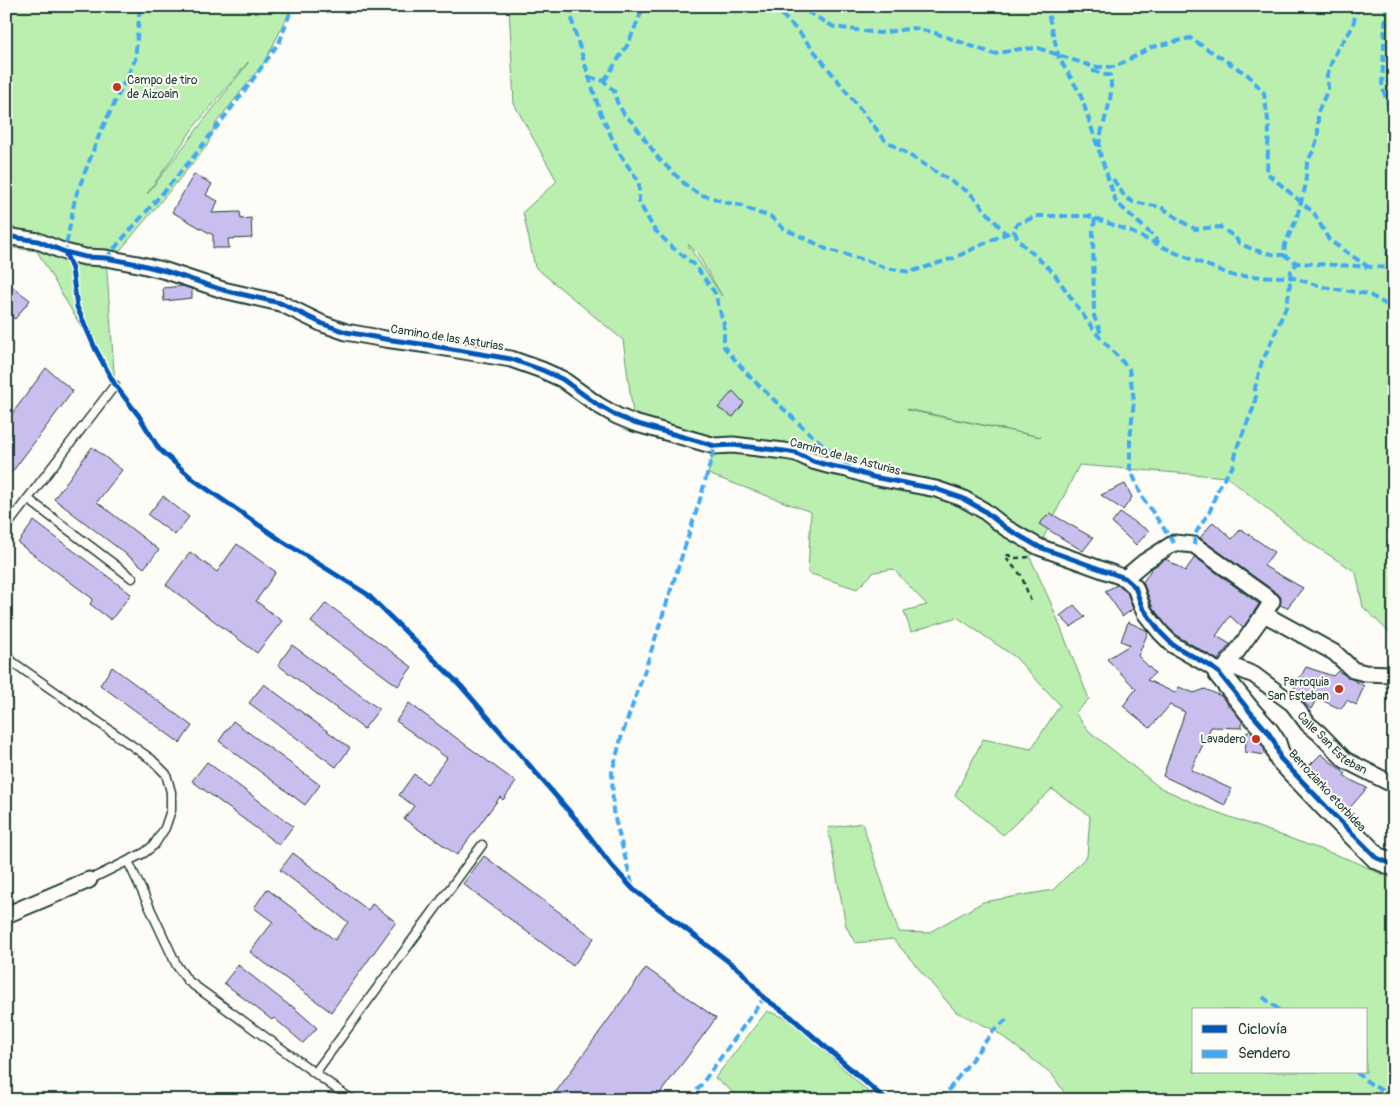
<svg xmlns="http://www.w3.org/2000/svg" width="1400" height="1106" font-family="Pangolin,sans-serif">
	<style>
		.green { fill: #baefb0; stroke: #6c9672; fill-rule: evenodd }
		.building { fill: #cabeef; stroke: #1f3d34 }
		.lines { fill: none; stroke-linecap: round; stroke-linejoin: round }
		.lane-casing { stroke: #1f3d34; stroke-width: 11 }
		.street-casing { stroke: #1f3d34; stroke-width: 19 }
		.secondary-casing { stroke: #1f3d34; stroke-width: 25 }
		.path { stroke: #1f3d34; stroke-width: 2.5; stroke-dasharray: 5 4; stroke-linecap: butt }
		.lane { stroke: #fdfcf7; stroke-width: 8 }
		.street { stroke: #fdfcf7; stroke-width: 15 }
		.secondary { stroke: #fdfcf7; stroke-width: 21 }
		.quiet { stroke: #3fa9f5; stroke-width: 4; stroke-dasharray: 8 4; stroke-linecap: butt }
		.cycleway-casing { stroke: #fdfcf7; stroke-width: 8 }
		.cycleway { stroke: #0057b8; stroke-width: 5 }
		.poi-dot { fill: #c8321e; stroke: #fdfcf7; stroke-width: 2 }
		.labels { text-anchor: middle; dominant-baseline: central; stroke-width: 4; stroke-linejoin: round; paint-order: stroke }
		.poi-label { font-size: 12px; fill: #1f3d34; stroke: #fdfcf7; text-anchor: end }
		.street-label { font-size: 12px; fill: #1f3d34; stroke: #fdfcf7 }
	</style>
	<rect width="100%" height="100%" fill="#fdfcf7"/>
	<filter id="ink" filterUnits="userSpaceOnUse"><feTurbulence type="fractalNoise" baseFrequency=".02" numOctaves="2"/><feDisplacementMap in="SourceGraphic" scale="10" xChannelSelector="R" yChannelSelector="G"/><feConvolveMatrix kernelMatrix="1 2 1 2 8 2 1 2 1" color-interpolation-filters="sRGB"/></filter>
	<g filter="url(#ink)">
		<g class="green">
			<path d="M 6,6 L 290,6 L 291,10 L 264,63 L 216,123 L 207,146 L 117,254 L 106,258 L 115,385 L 37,251 L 6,247 ZM 248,62 L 248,63 L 147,194 L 194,127 Z"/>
			<path d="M 509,6 L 1394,6 L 1394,637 L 1363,607 L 1356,572 L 1310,543 L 1227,477 L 1079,465 L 1039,547 L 1037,547 L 1030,557 L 1050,601 L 1089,699 L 1075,713 L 1089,731 L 1159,787 L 1205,808 L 1356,862 L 1394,880 L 1394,1100 L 1069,1100 L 1052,1074 L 994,1030 L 956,1012 L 893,939 L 855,943 L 846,926 L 828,828 L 862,823 L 899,932 L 928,933 L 983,902 L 1053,890 L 1087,856 L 1090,816 L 1052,789 L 1003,835 L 955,795 L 983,739 L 1031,749 L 1060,705 L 1015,657 L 957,617 L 911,632 L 904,611 L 927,605 L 893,569 L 874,572 L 857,589 L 808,573 L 811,512 L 708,474 L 715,446 L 633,414 L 623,340 L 535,267 L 523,212 L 557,181 L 514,104 ZM 689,245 L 697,253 L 722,296 L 688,245 ZM 907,409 L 1041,437 L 907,410 ZM 1194,1010 L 1366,1010 L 1366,1072 L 1194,1072 Z"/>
			<path d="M 767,1011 L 791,1020 L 877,1100 L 743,1100 L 715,1078 Z"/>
		</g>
		<g class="building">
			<path d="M 194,174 L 212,184 L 206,195 L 218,201 L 212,213 L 240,212 L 241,219 L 251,218 L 252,238 L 228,239 L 229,248 L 213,248 L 213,235 L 172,212 Z"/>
			<path d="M 6,282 L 30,300 L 15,319 L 6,313 Z"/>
			<path d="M 182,286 L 192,289 L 192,298 L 164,301 L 163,288 Z"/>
			<path d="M 46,368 L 73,391 L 6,480 L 6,422 Z"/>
			<path d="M 733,391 L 744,403 L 733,417 L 718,408 Z"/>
			<path d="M 92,447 L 122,470 L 97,502 L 159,550 L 144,568 L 54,499 Z"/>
			<path d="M 1125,484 L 1132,497 L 1123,510 L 1101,495 Z"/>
			<path d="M 163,496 L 189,517 L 175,535 L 148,515 Z"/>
			<path d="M 1050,513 L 1093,538 L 1083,551 L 1039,524 Z"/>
			<path d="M 1120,513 L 1149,531 L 1136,545 L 1112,523 Z"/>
			<path d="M 34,521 L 131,594 L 111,620 L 90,604 L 93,599 L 18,543 Z"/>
			<path d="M 1213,522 L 1232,539 L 1241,529 L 1274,552 L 1264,566 L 1303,588 L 1287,608 L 1280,605 L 1281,597 L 1277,593 L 1200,538 Z"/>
			<path d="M 237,544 L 276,572 L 256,601 L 282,621 L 257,653 L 166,585 L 190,552 L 217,572 Z"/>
			<path d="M 1195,557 L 1259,604 L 1243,628 L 1230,616 L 1216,636 L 1230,644 L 1218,660 L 1179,637 L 1168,627 L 1153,608 L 1143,582 L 1152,568 L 1166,559 L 1185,571 Z"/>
			<path d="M 1117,585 L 1120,586 L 1127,592 L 1133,609 L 1122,617 L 1122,615 L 1105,591 Z"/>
			<path d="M 326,603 L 412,667 L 398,686 L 311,622 Z"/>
			<path d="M 1074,605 L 1085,617 L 1071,627 L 1060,616 Z"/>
			<path d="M 1128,622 L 1146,630 L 1148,632 L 1138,656 L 1155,673 L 1147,680 L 1175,693 L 1179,687 L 1194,693 L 1205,689 L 1221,696 L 1228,705 L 1228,706 L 1230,706 L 1242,721 L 1242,728 L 1211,727 L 1191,770 L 1231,789 L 1225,805 L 1163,776 L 1185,712 L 1170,705 L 1150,728 L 1123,706 L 1136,689 L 1107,659 L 1130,645 L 1121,641 Z"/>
			<path d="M 292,645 L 379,709 L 364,729 L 278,665 Z"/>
			<path d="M 112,667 L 192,726 L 180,743 L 100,685 Z"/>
			<path d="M 1306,667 L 1333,676 L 1338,671 L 1364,686 L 1356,705 L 1347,700 L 1341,709 L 1317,698 L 1311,709 L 1292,692 Z"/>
			<path d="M 264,684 L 350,748 L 336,767 L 249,703 Z"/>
			<path d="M 409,703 L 516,782 L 503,800 L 500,797 L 457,855 L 426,833 L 425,834 L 404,819 L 414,806 L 399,795 L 414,774 L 427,784 L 447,758 L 396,721 Z"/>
			<path d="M 233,721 L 320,785 L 305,805 L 219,741 Z"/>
			<path d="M 1247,732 L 1252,733 L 1258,740 L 1264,748 L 1266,755 L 1245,752 Z"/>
			<path d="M 1295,754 L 1309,766 L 1321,754 L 1346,774 L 1343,776 L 1367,788 L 1347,811 Z"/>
			<path d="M 207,762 L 293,826 L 279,845 L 192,781 Z"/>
			<path d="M 293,853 L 368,910 L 372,904 L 396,922 L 331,1012 L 250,952 L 273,922 L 254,908 L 267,889 L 335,940 L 348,922 L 280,870 Z"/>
			<path d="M 484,856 L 594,938 L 573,966 L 463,884 Z"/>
			<path d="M 238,965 L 290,1006 L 291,1005 L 317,1028 L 303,1043 L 274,1018 L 272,1020 L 224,983 Z"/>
			<path d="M 646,968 L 716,1018 L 702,1037 L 655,1100 L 550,1100 Z"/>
		</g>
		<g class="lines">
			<g class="lane-casing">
				<g id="lane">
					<path d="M 28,499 L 132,578"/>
					<path d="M 6,527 L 115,385"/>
					<path d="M 6,656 L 14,663 L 151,759 L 166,774 L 171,792 L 171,810 L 165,828 L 154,845 L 144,853 L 89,880"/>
					<path d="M 128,861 L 177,966 L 188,981 L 352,1100"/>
					<path d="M 315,1073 L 482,845"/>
				</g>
			</g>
			<g class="street-casing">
				<g id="street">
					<path d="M 6,236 L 38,241 L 65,252 L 85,257 L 106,258 L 138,264 L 166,271 L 223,290 L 280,303 L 323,324 L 346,332 L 385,339 L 428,345 L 511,359 L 542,370 L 562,379 L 598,405 L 617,416 L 634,423 L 715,446 L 733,445 L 784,451 L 796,453 L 813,461 L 831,466 L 847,469 L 873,477 L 936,489 L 962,498 L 983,510 L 1006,528 L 1039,547 L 1125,578 L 1135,587 L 1142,607 L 1145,613 L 1161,633 L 1173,645 L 1210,666 L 1219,673 L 1225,668 L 1264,614 L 1272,601 L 1194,545 L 1174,543 L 1144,562 L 1125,578"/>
					<path d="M 1264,614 L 1335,653 L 1353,670 L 1365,673 L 1390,674 L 1394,673"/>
					<path id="s1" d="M 1225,668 L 1237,668 L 1254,675 L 1293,704 L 1308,724 L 1319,733 L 1345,760 L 1394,785"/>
					<path d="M 6,915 L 89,880"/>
				</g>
			</g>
			<g class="secondary-casing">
				<path id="secondary" d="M 1219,673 L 1251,713 L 1268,732 L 1275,743 L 1280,758 L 1334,815 L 1377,858 L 1394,865"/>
			</g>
			<path class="path" d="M 1029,557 L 1016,558 L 1008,555 L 1005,557 L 1021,575 L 1032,604"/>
			<use href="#lane" class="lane"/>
			<use href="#street" class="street"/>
			<use href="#secondary" class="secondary"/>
			<g class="quiet">
				<path d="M 571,6 L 573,26 L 600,112 L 619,153 L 639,182 L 639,202 L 654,229 L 673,248 L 695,265 L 715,293 L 724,325 L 724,347 L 750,377 L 808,432 L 850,467"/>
				<path d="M 773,6 L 799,32 L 885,140 L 970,193 L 1006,234"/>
				<path d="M 797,6 L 834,27 L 879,33 L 914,28 L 935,33 L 994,54 L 1020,49 L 1038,48 L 1094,67 L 1115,67 L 1152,47 L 1190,38 L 1248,75 L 1264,93 L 1269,127 L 1267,173 L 1314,213 L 1329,240 L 1367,266"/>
				<path d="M 1042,6 L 1048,13 L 1059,58 L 1080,93 L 1116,202 L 1150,233 L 1159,243"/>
				<path d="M 1360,6 L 1355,17 L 1352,28 L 1337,50 L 1331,64 L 1327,76 L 1328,89 L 1318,112 L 1318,137 L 1313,151 L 1307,163 L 1305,188 L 1296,220 L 1285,244 L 1284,255 L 1297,263 L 1394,268"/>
				<path d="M 1386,6 L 1382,86 L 1394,123"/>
				<path d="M 1092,71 C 1099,71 1103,76 1110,75 C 1115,103 1101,121 1099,147"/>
				<path d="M 589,77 L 604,81 L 614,91 L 617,102 L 624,114 L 633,123 L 659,159 L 688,187 L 700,195 L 711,197 L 723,202 L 740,205 L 758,213 L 770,216 L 784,229 L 807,239 L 826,249 L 868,261 L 886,268 L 910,272 L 954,258 L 998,237 L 1014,231"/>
				<path d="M 604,81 L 628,44 L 644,6"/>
				<path d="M 1113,179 L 1125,197 L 1133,202 L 1161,207 L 1186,224 L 1195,229 L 1220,227 L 1235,237 L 1239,243 L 1254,250 L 1276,255 L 1284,255"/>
				<path d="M 1095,218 L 1093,232 L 1094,316 L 1102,336"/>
				<path d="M 66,255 L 65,252 L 75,198 L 100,133 L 135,60 L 140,6"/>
				<path d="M 1387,255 L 1394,240"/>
				<path d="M 106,258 L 192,159 L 249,85 L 280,41 L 291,10 L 290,6"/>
				<path d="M 1174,543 L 1142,497 L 1130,468 L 1130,440 L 1134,400 L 1129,369 L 1095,332 L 1053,272 L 1019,241 L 1014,231 L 1017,224 L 1037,216 L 1089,216 L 1127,230 L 1176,253 L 1234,276 L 1290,277 L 1323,287 L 1368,294 L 1394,309"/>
				<path d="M 1194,545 L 1195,534 L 1210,511 L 1216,494 L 1220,485 L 1233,466 L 1238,445 L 1253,409 L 1256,396 L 1255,388 L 1262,361 L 1267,352 L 1286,307 L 1289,293 L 1291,271 L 1297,263"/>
				<path d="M 632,884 L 613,811 L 612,772 L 622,735 L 645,670 L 699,503 L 715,446"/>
				<path d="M 1263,997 L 1279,1010"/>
				<path d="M 1356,1072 L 1368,1082 L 1394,1098"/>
				<path d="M 690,1100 L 764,998"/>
				<path d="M 941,1100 L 994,1030 L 1007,1019"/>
			</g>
			<g class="cycleway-casing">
				<g id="cycleway">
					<path d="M 6,236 L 38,241 L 65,252 L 85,257 L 106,258 L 138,264 L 166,271 L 223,290 L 280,303 L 323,324 L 346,332 L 385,339 L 428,345 L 511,359 L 542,370 L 562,379 L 598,405 L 617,416 L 634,423 L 715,446 L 733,445 L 784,451 L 796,453 L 813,461 L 831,466 L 847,469 L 873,477 L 936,489 L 962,498 L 983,510 L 1006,528 L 1039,547 L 1125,578 L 1135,587 L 1142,607 L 1161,633 L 1173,645 L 1210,666 L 1219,673 L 1251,713 L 1268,732 L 1275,743 L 1280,758 L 1334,815 L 1377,858 L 1394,865"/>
					<path d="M 65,252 L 72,269 L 77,307 L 95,348 L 115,385 L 139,416 L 159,449 L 194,480 L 282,541 L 367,594 L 461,686 L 581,825 L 611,865 L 633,889 L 741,971 L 764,998 L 790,1016 L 886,1100"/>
				</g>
			</g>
			<use href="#cycleway" class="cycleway"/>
		</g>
	</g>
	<g class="poi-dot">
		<circle cx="117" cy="87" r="5"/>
		<circle cx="1339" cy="689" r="5"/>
		<circle cx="1256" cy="739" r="5"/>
	</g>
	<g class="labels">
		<g class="poi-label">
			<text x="127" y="80" text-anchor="start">Campo de tiro<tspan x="127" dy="14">de Aizoain</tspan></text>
			<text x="1329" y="682">Parroquia<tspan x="1329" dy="14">San Esteban</tspan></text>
			<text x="1246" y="739">Lavadero</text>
		</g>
		<g class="street-label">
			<text transform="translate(447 338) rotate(9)">Camino de las Asturias</text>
			<text transform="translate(845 457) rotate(15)">Camino de las Asturias</text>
			<text stroke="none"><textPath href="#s1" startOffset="135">Calle San Esteban</textPath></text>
			<text transform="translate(1327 791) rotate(47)">Berroziarko etorbidea</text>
		</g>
	</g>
	<rect width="1400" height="1106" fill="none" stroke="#fdfcf7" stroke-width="25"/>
	<rect x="12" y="12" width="1375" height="1081" fill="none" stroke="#1f3d34" stroke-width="2" filter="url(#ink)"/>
	<rect x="1192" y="1008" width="175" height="65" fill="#fdfcf7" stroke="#a4b0a9"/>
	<rect x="1202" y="1025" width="25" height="8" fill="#0057b8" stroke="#a4b0a9"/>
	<text x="1238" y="1034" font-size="15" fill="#1f3d34">Ciclovía</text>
	<rect x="1202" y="1050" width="25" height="8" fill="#3fa9f5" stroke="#a4b0a9"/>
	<text x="1238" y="1058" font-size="15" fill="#1f3d34">Sendero</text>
</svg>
